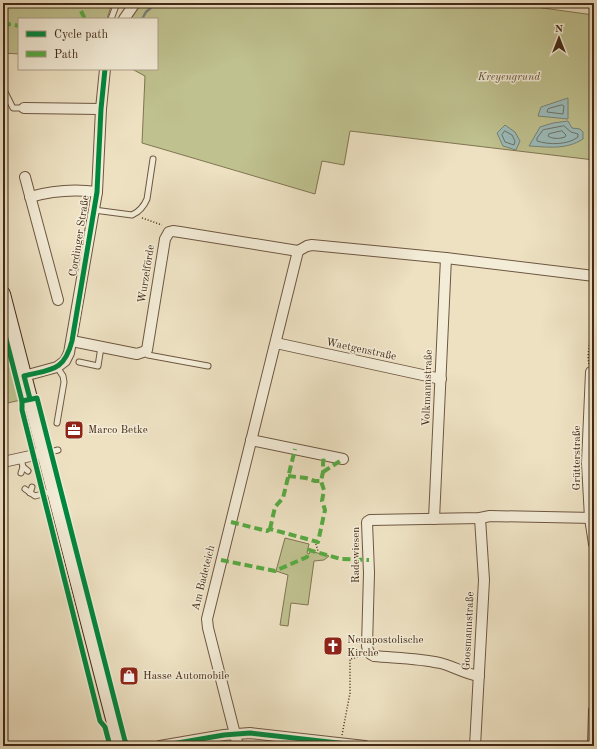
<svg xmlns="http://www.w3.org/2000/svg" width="597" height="749" font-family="'Old Standard TT',serif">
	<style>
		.green { fill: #bfc18f; stroke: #817552 }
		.water { fill: #9bbcba; stroke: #788178 }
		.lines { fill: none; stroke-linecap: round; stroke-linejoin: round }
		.shore { stroke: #6f7268; stroke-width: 1 }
		.stream { stroke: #788178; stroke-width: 2.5 }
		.lane-casing { stroke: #6e5741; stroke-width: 7 }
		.street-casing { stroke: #6e5741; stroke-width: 12 }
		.secondary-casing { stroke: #432916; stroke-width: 16 }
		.path { stroke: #432916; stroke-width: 1.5; stroke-dasharray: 1 2; stroke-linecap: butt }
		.lane { stroke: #f3ecd7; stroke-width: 5 }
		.street { stroke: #f3ecd7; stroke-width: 10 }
		.secondary { stroke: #f3ecd7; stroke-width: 14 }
		.quiet { stroke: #56ab42; stroke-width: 4; stroke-dasharray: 8 4; stroke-linecap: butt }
		.cycleway-casing { stroke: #f3ecd7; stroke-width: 8 }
		.cycleway { stroke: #00873e; stroke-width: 5 }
		.labels { text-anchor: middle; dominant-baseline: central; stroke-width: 3; stroke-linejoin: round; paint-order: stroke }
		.park-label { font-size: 11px; font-style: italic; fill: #624f34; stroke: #f3ecd7 }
		.street-label { font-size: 11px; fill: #432916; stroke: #f3ecd7 }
		.poi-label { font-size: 11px; fill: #432916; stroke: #f3ecd7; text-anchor: start }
	</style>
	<rect width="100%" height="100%" fill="#ede1c2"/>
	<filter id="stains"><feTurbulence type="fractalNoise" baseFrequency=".005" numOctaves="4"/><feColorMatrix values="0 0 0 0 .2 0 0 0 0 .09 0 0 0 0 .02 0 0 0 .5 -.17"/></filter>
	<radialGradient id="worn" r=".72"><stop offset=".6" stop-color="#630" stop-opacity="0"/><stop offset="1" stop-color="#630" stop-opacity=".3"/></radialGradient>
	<g class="green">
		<path d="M 3,3 L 112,3 L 107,19 L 19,19 L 19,54 L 3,53 Z"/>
		<path d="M 141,3 L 506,3 L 594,15 L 594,160 L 350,131 L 344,165 L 322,161 L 315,194 L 142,143 L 145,76 L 132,69 L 157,69 L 157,19 L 130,19 Z"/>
		<path d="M 3,337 L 21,400 L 3,404 Z"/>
		<path d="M 285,538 L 309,544 L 307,553 L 309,554 L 310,551 L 329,556 L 324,560 L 314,561 L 308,605 L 291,603 L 288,626 L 280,625 L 288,575 L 276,571 Z"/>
	</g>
	<g class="water">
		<path d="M 568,98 L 568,119 L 538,116 L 541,107 Z"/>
		<path d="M 568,121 L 572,128 L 580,129 L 583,132 L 583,139 C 566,150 548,147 529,146 L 540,127 L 553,123 Z"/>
		<path d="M 505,125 L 515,132 L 520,141 L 516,150 L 503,146 L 497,133 Z"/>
	</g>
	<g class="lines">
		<g class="shore">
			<path d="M 562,105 L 564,106 L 563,114 L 547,112 L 548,109 Z"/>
			<path d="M 564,126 L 571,132 L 578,134 L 578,137 C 568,145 549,145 537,141 L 537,138 L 543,130 Z"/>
			<path d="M 505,131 L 512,135 L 515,141 L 514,145 L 505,142 L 502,135 Z"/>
			<path d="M 562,131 L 566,135 L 565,137 C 560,139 552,139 548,136 L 549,134 Z"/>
		</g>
		<path class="stream" d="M 142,19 L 146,12 L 156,3"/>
		<g class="lane-casing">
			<g id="lane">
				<path d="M 111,19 L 117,3"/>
				<path d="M 3,88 L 13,108 L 24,108"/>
				<path d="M 94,210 L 132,215 C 139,212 144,206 147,199 L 153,159"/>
				<path d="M 143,352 L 148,355 L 208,366"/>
				<path d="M 79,362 L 98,366 L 101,347"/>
				<path d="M 57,423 L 64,382 L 63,376 L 57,367"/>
				<path d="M 46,453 L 58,450"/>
				<path d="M 23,467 L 28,471"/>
				<path d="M 21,473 L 23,467 L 21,458"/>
				<path d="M 25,489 L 35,496 L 53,491"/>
				<path d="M 30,493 L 32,487"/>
			</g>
		</g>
		<g class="street-casing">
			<g id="street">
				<path d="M 124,19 L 135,3"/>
				<path d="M 24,108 L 101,109"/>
				<path d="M 25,177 L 58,300"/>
				<path d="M 30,197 C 51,191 75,189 97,192"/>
				<path d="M 298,251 L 307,246 L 312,245 L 446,258 L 594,276"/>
				<path d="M 72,341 L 137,354 L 143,352 L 147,350 L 165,239 L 169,232 L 173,231 L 180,232 L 298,251"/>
				<path d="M 276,343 L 441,379"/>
				<path d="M 591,372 L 587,463 L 590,518 L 594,544"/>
				<path d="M 24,376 L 57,367 L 65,361 L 69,353 L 97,192 L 101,109 L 105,69"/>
				<path d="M 251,440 L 343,459"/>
				<path d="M 3,462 L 44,453"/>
				<path d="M 434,519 L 446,258"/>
				<path d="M 479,676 C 465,674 453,666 440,663 C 418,658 396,658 374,656 C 369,654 368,652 367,646 L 369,573 L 367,522 L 370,520 L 480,518 L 490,516 L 594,518"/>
				<path d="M 160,746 L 224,735 L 250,733 L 365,746"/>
				<path d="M 238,746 L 208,628 L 207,619 L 298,251"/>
				<path d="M 475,746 L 484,580 L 480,518"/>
				<path d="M 593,746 L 594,710"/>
			</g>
		</g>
		<g class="secondary-casing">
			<path id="secondary" d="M 3,294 L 120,746"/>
		</g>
		<g class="path">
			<path d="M 142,218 L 162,225"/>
			<path d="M 589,364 L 588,357 L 594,299"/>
			<path d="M 315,541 L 318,551"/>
			<path d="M 342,735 L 350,693 L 350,659 L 362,656"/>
		</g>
		<use href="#lane" class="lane"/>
		<use href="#street" class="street"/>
		<use href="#secondary" class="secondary"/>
		<g class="quiet">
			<path d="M 81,11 L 85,19"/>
			<path d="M 3,25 L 11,24 L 19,26"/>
			<path d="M 323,472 L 343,459"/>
			<path d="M 288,476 L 306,478 L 315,481 L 321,481"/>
			<path d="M 231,522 L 267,531 L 270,529 L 318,542 L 325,510 L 322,501 L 324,490 L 321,481 L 323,472 L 323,464 L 324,455"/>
			<path d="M 270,529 L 275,507 L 283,498 L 295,449"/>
			<path d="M 221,560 L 275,571 L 307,557 L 309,550 L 341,559 L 369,560"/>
		</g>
		<g class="cycleway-casing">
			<g id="cycleway">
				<path d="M 3,327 L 22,401 L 22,410 L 100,721 L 105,727 L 110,746"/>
				<path d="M 30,399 L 24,376 C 51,369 64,372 72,341 L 97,192 L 101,109 L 105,69"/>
				<path d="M 22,401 L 37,398 L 125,741 L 130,746"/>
				<path d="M 160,746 L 224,735 L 250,733 L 365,746"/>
			</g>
		</g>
		<use href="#cycleway" class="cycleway"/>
	</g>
	<defs>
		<g id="office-square" transform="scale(1)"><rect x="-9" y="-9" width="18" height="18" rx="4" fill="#8f2418" stroke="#f3ecd7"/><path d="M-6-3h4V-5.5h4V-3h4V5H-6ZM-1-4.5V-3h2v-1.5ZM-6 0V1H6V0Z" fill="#fff"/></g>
		<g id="church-square" transform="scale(1)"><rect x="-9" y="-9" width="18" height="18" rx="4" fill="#8f2418" stroke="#f3ecd7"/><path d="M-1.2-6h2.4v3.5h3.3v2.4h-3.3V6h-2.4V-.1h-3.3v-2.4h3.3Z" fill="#fff"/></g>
		<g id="shop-square" transform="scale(1)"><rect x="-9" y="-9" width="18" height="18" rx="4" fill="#8f2418" stroke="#f3ecd7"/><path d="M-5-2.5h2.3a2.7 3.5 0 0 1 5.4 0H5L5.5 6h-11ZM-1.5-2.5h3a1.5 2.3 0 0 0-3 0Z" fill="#fff"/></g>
	</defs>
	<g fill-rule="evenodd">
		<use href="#office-square" x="74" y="430"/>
		<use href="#church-square" x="333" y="646"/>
		<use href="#shop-square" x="129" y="676"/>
	</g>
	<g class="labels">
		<g class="park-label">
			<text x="509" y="77">Kreyengrund</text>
		</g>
		<g class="street-label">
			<text transform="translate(80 236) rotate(-81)">Cordinger Straße</text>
			<text transform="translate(147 274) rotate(-81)">Wurzelförde</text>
			<text transform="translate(361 350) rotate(12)">Waetgenstraße</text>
			<text transform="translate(428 388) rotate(-88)">Volkmannstraße</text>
			<text transform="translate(577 458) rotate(-90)">Grütterstraße</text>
			<text transform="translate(356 555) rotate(-90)">Radewiesen</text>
			<text transform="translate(204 578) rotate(-76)">Am Badeteich</text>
			<text transform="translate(469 631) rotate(-87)">Goosmannstraße</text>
		</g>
		<g class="poi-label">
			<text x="88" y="430">Marco Betke</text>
			<text x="347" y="640">Neuapostolische<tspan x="347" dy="13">Kirche</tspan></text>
			<text x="143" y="676">Hasse Automobile</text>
		</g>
	</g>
	<rect width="597" height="749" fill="none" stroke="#ede1c2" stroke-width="16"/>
	<rect x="4" y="4" width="589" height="741" fill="none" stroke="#432916" stroke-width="2"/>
	<rect x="8" y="8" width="581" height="733" fill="none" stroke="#432916"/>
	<rect x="18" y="18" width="140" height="52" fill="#f3ecd7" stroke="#ad9e8a"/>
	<rect x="26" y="31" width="20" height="6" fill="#00873e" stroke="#ad9e8a"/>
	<text x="54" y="38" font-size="12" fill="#432916">Cycle path</text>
	<rect x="26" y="51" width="20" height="6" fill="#56ab42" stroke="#ad9e8a"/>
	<text x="54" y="58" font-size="12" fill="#432916">Path</text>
	<g transform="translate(559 38)" stroke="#f3ecd7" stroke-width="3" paint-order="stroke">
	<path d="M0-3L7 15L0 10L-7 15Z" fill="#432916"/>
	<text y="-6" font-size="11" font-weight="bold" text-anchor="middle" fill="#432916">N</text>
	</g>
	<rect width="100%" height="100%" filter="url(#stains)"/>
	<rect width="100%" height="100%" fill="url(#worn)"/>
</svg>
